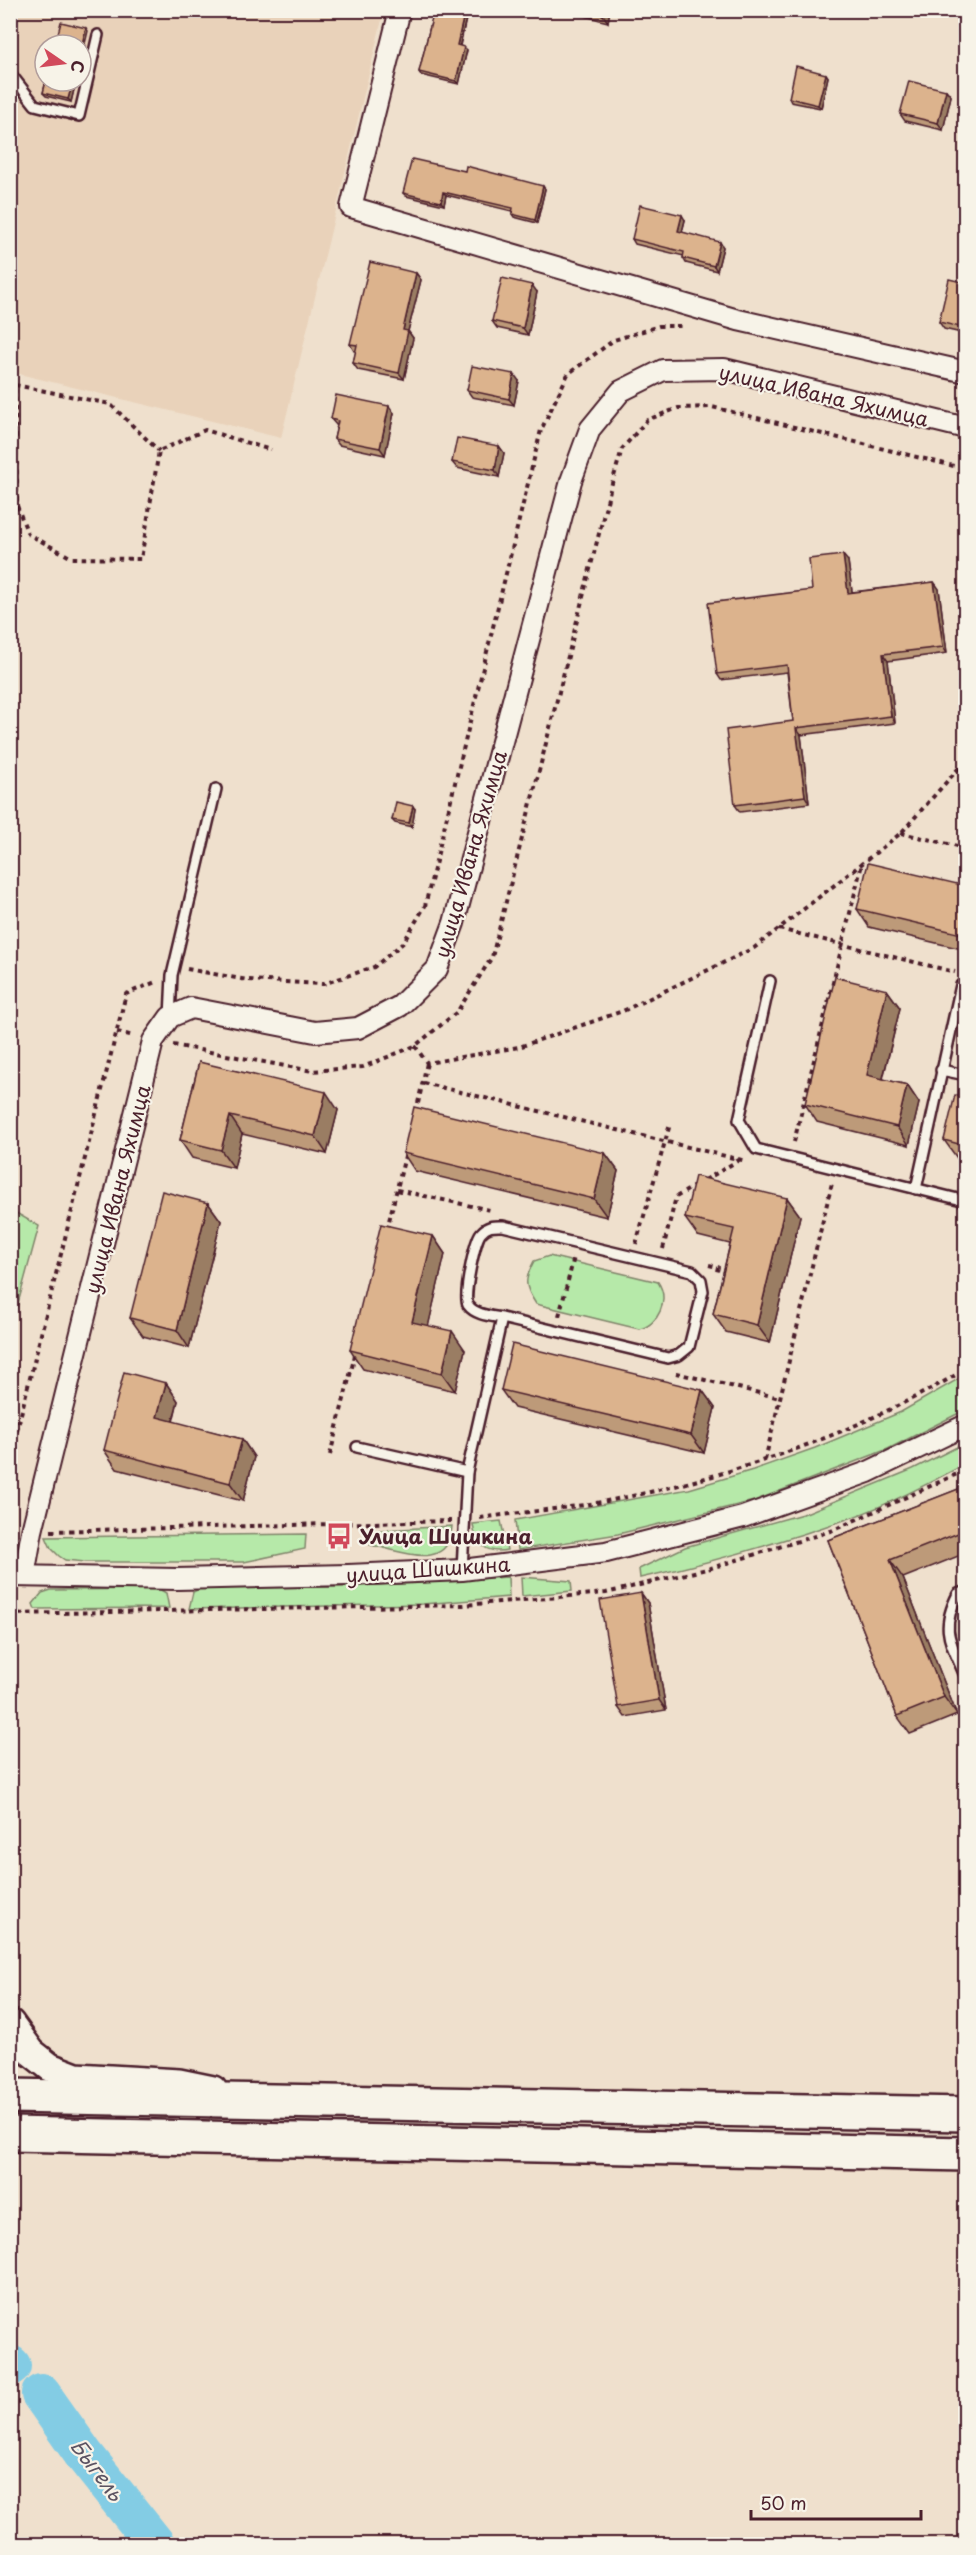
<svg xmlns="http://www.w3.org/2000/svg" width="976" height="2555" font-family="'Playpen Sans',sans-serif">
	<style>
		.built { fill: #e9d2ba; fill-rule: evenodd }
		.green { fill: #b6e9a9; stroke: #80846a; stroke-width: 1.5 }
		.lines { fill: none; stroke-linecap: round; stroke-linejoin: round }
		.river { stroke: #83cce4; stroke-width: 40 }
		.lane-casing { stroke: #4a1f2b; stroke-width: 14 }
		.street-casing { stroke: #4a1f2b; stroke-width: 24 }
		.secondary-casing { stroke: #4a1f2b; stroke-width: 32 }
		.highway-casing { stroke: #4a1f2b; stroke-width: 38 }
		.path { stroke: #4a1f2b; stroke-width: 4; stroke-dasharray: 4.5 4.5; stroke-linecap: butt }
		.lane { stroke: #f7f3e8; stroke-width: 9 }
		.street { stroke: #f7f3e8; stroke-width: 20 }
		.secondary { stroke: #f7f3e8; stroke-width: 27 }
		.highway { stroke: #f7f3e8; stroke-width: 33 }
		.wall { fill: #bd9a79; stroke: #4a1f2b; stroke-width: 1.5 }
		.shaded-wall { fill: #9a7d63; stroke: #4a1f2b; stroke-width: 1.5 }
		.building { fill: #dcb38d; stroke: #4a1f2b; stroke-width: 1.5 }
		.labels { text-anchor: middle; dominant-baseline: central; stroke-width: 4.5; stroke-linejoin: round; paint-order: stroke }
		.street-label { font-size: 20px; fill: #4a1f2b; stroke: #f7f3e8 }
		.poi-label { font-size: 20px; font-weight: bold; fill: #4a1f2b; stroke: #f7f3e8; text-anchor: start }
		.water-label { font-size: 21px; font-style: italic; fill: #5b5362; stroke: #f7f3e8 }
	</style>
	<rect width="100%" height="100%" fill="#efe0cd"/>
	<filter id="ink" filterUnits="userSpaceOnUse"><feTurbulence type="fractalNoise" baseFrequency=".0167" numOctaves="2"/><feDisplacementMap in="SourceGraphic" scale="12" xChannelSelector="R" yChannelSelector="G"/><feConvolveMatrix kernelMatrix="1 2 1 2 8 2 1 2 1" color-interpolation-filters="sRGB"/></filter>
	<g filter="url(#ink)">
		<path class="built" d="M 11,11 L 384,11 L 281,438 L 11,372 ZM 45,45 L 81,45 L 81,81 L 45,81 Z"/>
		<g class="green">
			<path d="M 11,1210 L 39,1226 L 11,1329 Z"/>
			<path d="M 549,1256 L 658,1282 C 670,1300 658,1326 639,1329 L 536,1304 C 524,1286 524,1280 534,1261 Z"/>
			<path d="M 965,1375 L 965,1410 L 888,1449 L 754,1501 L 618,1534 L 518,1550 L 515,1520 L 689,1489 L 753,1470 L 815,1448 L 901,1412 Z"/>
			<path d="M 965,1443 L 965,1464 C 929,1483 892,1503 853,1517 C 783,1542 712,1562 640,1578 L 639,1569 L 685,1547 L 806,1513 L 913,1469 Z"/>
			<path d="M 501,1521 L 507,1550 C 486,1554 475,1544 473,1524 Z"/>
			<path d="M 452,1526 C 449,1574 401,1550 370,1545 L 366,1531 Z"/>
			<path d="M 306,1534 L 305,1549 L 244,1562 L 85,1562 L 65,1560 L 59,1556 L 51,1548 L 46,1537 Z"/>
			<path d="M 508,1577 L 509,1597 L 422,1604 L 189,1609 L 193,1592 L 201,1588 L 342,1587 Z"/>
			<path d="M 521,1577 L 571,1581 L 572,1591 L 522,1596 Z"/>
			<path d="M 159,1589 L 166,1593 L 169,1608 L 35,1609 L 33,1604 L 42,1593 L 51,1590 Z"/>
		</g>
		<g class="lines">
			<g class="river">
				<path d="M 10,2365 L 11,2366"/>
				<path d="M 41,2394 L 84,2455 L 155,2544"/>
			</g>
			<g class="lane-casing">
				<g id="lane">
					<path d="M 10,73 L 35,105 L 79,116 L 98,35"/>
					<path d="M 770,981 L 739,1120 L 756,1149 L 966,1201"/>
					<path d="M 170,1017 L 172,975 L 216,789"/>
					<path d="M 941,1070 L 966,1075"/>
					<path d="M 916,1189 L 961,985 L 966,986"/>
					<path d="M 357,1447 L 467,1472"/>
					<path d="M 462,1570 L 467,1472 L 502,1318 L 668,1358 L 679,1355 L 689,1347 L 703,1291 L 701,1280 L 692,1271 L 503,1226 C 494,1226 488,1225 481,1233 C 475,1240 463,1296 468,1305 C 475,1315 491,1316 502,1318"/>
					<path d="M 966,1591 L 958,1594 C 939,1631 951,1642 966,1678"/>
				</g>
			</g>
			<g class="street-casing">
				<g id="street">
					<path d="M 400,10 L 351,207 L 738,320 L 966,372"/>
					<path d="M 12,1576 L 177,1579 L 348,1575 L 462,1570 L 606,1552 L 743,1517 L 868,1472 L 966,1425"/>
					<path d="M 24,1576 L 32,1531 L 153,1041 L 170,1017 L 191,1008 L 315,1032 L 358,1028 L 400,1006 L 437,969 L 454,923 L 571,481 L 590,429 L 621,391 L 663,370 L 724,369 L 966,428"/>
				</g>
			</g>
			<g class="secondary-casing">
				<path id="secondary" d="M 10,2023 L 31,2052 L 50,2067 L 76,2077 L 179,2083 L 213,2090"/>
			</g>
			<g class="highway-casing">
				<g id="highway">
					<path d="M 10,2096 L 966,2114"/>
					<path d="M 10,2134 L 966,2154"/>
				</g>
			</g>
			<g class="path">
				<path d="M 10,384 L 15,385 L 17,506 L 28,534 L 72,558 L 141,559 L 159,451 L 205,430 L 271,450"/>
				<path d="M 15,385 L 110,404 L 159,451"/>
				<path d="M 10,518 L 17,506"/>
				<path d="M 901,833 L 966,848"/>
				<path d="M 779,929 L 955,972"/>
				<path d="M 187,969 L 247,980 L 323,984 L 374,967 L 403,943 L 425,906 L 541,430 L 568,374 L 614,340 L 659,326 L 681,326"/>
				<path d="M 117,1032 L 134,1036"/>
				<path d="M 173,1045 L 312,1071 L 363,1067 L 415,1046 L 457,1012 L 492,957 L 610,490 L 622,449 L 647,420 L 678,408 L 712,407 L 966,469"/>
				<path d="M 415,1046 L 427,1063 L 519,1047 L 623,1011 L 754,948 L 901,833 L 966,760"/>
				<path d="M 10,1059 L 18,1060"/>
				<path d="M 423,1083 L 746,1161"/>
				<path d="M 416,1112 L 427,1063"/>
				<path d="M 794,1142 L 862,864"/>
				<path d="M 705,1180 L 739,1160"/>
				<path d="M 397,1190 L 490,1210"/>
				<path d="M 387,1229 L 406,1152"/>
				<path d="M 636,1244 L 670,1124"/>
				<path d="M 663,1249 L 676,1197 L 696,1185"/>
				<path d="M 709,1265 L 718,1267 L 716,1275"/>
				<path d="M 559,1316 L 574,1257"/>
				<path d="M 676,1373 L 780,1398"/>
				<path d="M 330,1455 L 355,1355"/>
				<path d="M 10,1458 L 126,994 L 158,981"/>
				<path d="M 765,1460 L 832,1183"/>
				<path d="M 480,1518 C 522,1512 565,1509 607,1501 C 732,1477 856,1434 966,1369"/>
				<path d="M 51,1531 L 451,1521"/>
				<path d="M 10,1614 L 464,1605 L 606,1593 L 711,1568 L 831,1531 L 966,1470"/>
			</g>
			<use href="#lane" class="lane"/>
			<use href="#street" class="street"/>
			<use href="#secondary" class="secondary"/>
			<use href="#highway" class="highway"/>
		</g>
		<g class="wall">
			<path d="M 434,10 L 468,10 L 460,46 L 467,50 L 459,84 L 421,75 L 419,72 Z"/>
			<path d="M 561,10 L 610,10 L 608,22 Z"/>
			<path d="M 938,10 L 966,10 L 966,19 L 940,13 Z"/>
			<path d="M 826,74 L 828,77 L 821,108 L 791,102 L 789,98 Z"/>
			<path d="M 46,81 L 76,81 L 71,102 L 46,96 L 43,93 Z"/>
			<path d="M 946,90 L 951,96 L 943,130 L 905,121 L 900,114 Z"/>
			<path d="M 465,171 L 545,189 L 537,223 L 514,217 L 512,214 L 512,211 L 446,195 L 444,205 L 406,196 L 403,193 Z"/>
			<path d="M 685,220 L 682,232 L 723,247 L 717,271 L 686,263 L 683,258 L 684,256 L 635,244 L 632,239 Z"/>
			<path d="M 416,273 L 421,280 L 408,331 L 413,338 L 404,379 L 358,370 L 353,363 L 356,351 L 354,351 L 350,344 Z"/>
			<path d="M 966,283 L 966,334 L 944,329 L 939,322 Z"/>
			<path d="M 537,292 L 528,335 L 497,328 L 492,321 Z"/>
			<path d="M 519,381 L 514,405 L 472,397 L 467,390 Z"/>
			<path d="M 394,413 L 385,455 L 339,445 L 334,439 L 337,426 L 331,419 Z"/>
			<path d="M 499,446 L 504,453 L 499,477 L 457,468 L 452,462 Z"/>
			<path d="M 848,561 L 852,592 L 934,582 L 939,589 L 947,653 L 888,661 L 895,723 L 801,735 L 809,803 L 740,812 L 735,805 L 793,721 L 787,672 L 721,680 L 717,674 L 812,590 Z"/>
			<path d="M 415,809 L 412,827 L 395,823 L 392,820 Z"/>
			<path d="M 966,886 L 966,950 L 869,927 L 857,909 Z"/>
			<path d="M 887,990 L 900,1008 L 883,1079 L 907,1085 L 919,1103 L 909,1145 L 817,1122 L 805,1104 Z"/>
			<path d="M 199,1062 L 338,1110 L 327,1154 L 242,1134 L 234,1168 L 192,1158 L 180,1140 Z"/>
			<path d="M 966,1097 L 966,1161 L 957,1158 L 944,1140 Z"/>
			<path d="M 403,1153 L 605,1153 L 618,1171 L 607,1217 L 415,1171 Z"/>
			<path d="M 787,1198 L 800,1216 L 770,1343 L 726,1332 L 713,1314 L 730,1244 L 698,1236 L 685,1218 Z"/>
			<path d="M 208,1203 L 221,1221 L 189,1348 L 143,1336 L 130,1318 Z"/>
			<path d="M 433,1236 L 445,1254 L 428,1326 L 465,1350 L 455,1391 L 363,1369 L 350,1350 Z"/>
			<path d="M 166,1383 L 178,1401 L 173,1422 L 242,1439 L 254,1457 L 243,1501 L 117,1469 L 104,1450 Z"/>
			<path d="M 501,1390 L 702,1390 L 715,1408 L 704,1453 L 514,1408 Z"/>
			<path d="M 966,1486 L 966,1553 L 903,1578 L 957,1715 L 910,1734 L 897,1716 L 828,1540 Z"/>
			<path d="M 641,1593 L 648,1603 L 666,1710 L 625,1717 L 618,1707 Z"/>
		</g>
		<g class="shaded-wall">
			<path d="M 465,10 L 468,10 L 459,48 L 457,45 Z"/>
			<path d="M 604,10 L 610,10 L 608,22 L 603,15 Z"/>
			<path d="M 86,28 L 88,31 L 81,61 L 81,48 Z"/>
			<path d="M 464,47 L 467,50 L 459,84 L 456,81 Z"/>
			<path d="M 826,74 L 828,77 L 821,108 L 818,105 Z"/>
			<path d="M 73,81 L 76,81 L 71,102 L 68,99 Z"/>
			<path d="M 946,90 L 951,96 L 943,130 L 938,123 Z"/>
			<path d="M 543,186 L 545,189 L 537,223 L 535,220 Z"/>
			<path d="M 443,192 L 446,195 L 444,205 L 441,202 Z"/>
			<path d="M 682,215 L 685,220 L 681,236 L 678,231 Z"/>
			<path d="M 720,242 L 723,247 L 717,271 L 714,266 Z"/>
			<path d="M 416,273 L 421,280 L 408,331 L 413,338 L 404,379 L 399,373 L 403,330 Z"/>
			<path d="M 532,285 L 537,292 L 528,335 L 523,328 Z"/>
			<path d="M 514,374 L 519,381 L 514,405 L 509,399 Z"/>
			<path d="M 389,406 L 394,413 L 385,455 L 380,448 Z"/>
			<path d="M 499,446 L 504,453 L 499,477 L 495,470 Z"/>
			<path d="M 843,555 L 848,561 L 853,599 L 848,593 Z"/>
			<path d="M 934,582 L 939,589 L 947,653 L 943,647 Z"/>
			<path d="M 883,654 L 888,661 L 895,723 L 891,716 Z"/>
			<path d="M 796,728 L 801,735 L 809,803 L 805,796 Z"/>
			<path d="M 413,806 L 415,809 L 412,827 L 409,823 Z"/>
			<path d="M 887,990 L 900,1008 L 879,1094 L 867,1075 Z"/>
			<path d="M 907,1085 L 919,1103 L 909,1145 L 897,1127 Z"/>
			<path d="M 326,1092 L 338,1110 L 327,1154 L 315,1136 Z"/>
			<path d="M 230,1116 L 242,1134 L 234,1168 L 221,1150 Z"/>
			<path d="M 605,1153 L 618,1171 L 607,1217 L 594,1199 Z"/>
			<path d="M 787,1198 L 800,1216 L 770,1343 L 757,1325 Z"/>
			<path d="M 208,1203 L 221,1221 L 189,1348 L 177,1330 Z"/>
			<path d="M 433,1236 L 445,1254 L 425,1340 L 412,1322 Z"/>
			<path d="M 452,1331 L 465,1350 L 455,1391 L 442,1373 Z"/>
			<path d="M 166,1383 L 178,1401 L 169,1435 L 157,1417 Z"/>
			<path d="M 702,1390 L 715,1408 L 704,1453 L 691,1435 Z"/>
			<path d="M 242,1439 L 254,1457 L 243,1501 L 230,1483 Z"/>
			<path d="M 890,1560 L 903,1578 L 957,1715 L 944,1697 Z"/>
			<path d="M 641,1593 L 648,1603 L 666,1710 L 659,1700 Z"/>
		</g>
		<g class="building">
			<path d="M 434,10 L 465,10 L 457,45 L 464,47 L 456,81 L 419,72 Z"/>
			<path d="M 585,10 L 604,10 L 603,15 Z"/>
			<path d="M 953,10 L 966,10 L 966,14 Z"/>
			<path d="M 61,22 L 86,28 L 81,48 L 81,45 L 55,45 Z"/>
			<path d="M 796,66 L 826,74 L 818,105 L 789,98 Z"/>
			<path d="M 46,81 L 73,81 L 68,99 L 43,93 Z"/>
			<path d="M 909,81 L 946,90 L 938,123 L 900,114 Z"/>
			<path d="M 412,159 L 465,171 L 466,166 L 543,186 L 535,220 L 512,214 L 513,208 L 443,192 L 441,202 L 403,193 Z"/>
			<path d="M 640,205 L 682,215 L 678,231 L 720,242 L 714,266 L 683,258 L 684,252 L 632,239 Z"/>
			<path d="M 966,213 L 966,230 L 962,229 Z"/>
			<path d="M 370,262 L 416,273 L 403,330 L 408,331 L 399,373 L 353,363 L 357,345 L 350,344 Z"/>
			<path d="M 502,278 L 532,285 L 523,328 L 492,321 Z"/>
			<path d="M 949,279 L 966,283 L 966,324 L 964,328 L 939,322 Z"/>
			<path d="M 472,366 L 514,374 L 509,399 L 467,390 Z"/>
			<path d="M 336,395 L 389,406 L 380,448 L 334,439 L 338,421 L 331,419 Z"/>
			<path d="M 457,438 L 499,446 L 495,470 L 452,462 Z"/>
			<path d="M 843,555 L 848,593 L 934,582 L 943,647 L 883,654 L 891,716 L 796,728 L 805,796 L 735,805 L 726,730 L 793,721 L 787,665 L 717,674 L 708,603 L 812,590 L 809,559 Z"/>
			<path d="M 396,802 L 413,806 L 409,823 L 392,820 Z"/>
			<path d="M 868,863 L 966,886 L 966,935 L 857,909 Z"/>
			<path d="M 835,977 L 887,990 L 867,1075 L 907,1085 L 897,1127 L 805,1104 Z"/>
			<path d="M 199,1062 L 326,1092 L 315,1136 L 230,1116 L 221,1150 L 180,1140 Z"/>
			<path d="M 955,1095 L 966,1097 L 966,1146 L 944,1140 Z"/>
			<path d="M 414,1107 L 605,1153 L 594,1199 L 403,1153 Z"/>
			<path d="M 695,1176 L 787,1198 L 757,1325 L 713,1314 L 734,1229 L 685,1218 Z"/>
			<path d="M 162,1191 L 208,1203 L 177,1330 L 130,1318 Z"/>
			<path d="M 381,1224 L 433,1236 L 412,1322 L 452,1331 L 442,1373 L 350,1350 Z"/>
			<path d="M 512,1344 L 702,1390 L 691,1435 L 501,1390 Z"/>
			<path d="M 124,1372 L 166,1383 L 157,1417 L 242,1439 L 230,1483 L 104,1450 Z"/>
			<path d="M 966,1486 L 966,1530 L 890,1560 L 944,1697 L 897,1716 L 828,1540 Z"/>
			<path d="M 641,1593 L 659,1700 L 618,1707 L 600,1600 Z"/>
		</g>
	</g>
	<defs>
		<g id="bus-bare" transform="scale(2.07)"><path d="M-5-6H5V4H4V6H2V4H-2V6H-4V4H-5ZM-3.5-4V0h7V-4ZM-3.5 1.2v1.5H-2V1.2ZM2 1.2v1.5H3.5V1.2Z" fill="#d1495b" stroke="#f7f3e8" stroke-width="2.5" paint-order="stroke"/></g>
	</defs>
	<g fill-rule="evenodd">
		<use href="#bus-bare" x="339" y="1536"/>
	</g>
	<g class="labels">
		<g class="street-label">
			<text transform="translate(824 395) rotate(13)">улица Ивана Яхимца</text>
			<text transform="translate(470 854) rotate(-74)">улица Ивана Яхимца</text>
			<text transform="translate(117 1189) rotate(-76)">улица Ивана Яхимца</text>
			<text transform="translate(428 1569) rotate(-4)">улица Шишкина</text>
		</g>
		<g class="poi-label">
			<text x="359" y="1536">Улица Шишкина</text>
		</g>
		<g class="water-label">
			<text transform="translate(98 2469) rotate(53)">Быгель</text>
		</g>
	</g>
	<rect width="976" height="2555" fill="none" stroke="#f7f3e8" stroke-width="36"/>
	<rect x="18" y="18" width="940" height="2519" fill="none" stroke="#4a1f2b" stroke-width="2" filter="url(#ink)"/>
	<g transform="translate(63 63) rotate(104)"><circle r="28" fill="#f7f3e8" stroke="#b29e9c" stroke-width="1.5"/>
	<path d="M0-4.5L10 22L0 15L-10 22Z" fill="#d1495b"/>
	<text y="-9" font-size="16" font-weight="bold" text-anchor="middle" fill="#4a1f2b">С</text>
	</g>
	<path d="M751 2510v9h170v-9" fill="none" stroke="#4a1f2b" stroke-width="3"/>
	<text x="760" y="2510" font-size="18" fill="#4a1f2b" stroke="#f7f3e8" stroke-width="4.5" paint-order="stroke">50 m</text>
</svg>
